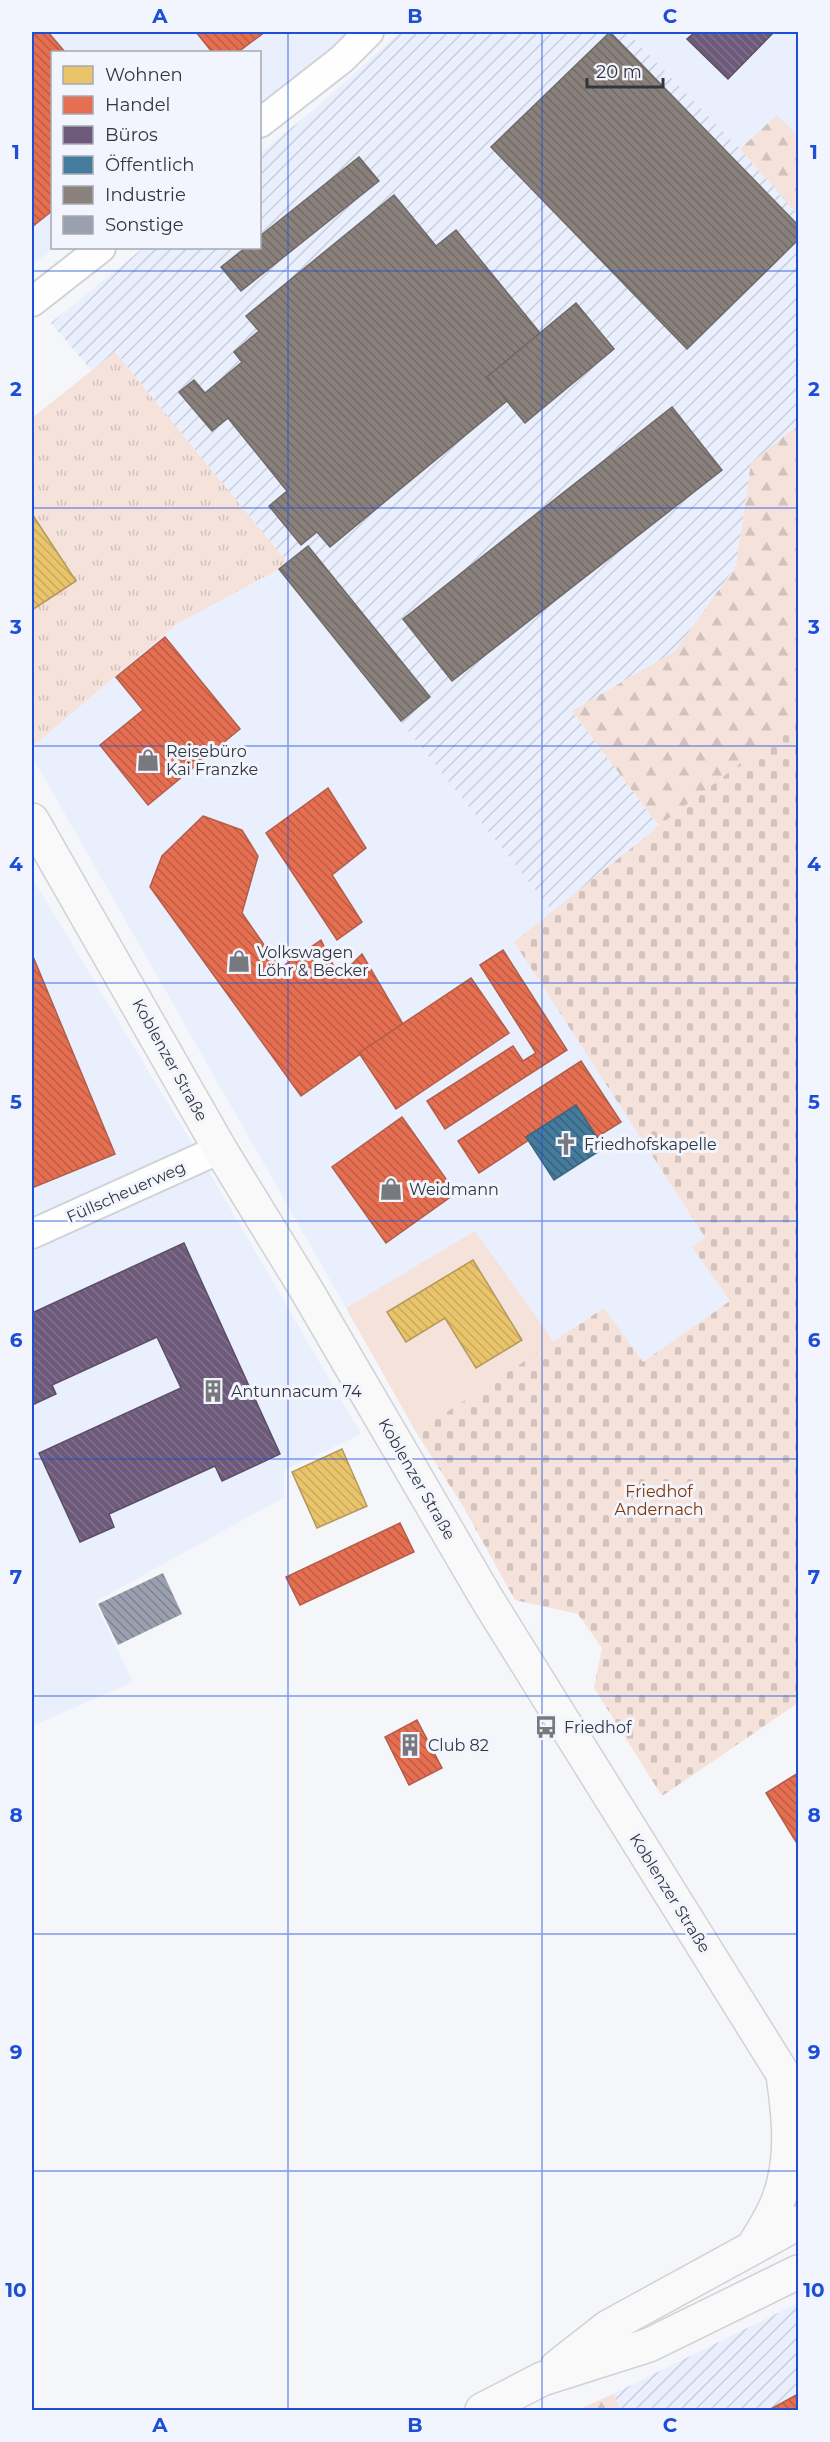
<svg xmlns="http://www.w3.org/2000/svg" width="830" height="2442" font-family="Montserrat,sans-serif">
	<style>
		.built { fill: #e9effd }
		.industrial { fill: url(#industrial-furrows) }
		.grass { fill: url(#grass-tufts) }
		.forest { fill: url(#forest-firs) }
		.cemetery { fill: url(#cemetery-stones) }
		.park { fill: #f5e2db }
		.homes { fill: url(#homes-back-hatch); stroke: #b2995c; stroke-width: 1.5 }
		.shops { fill: url(#shops-back-hatch); stroke: #b15e4b; stroke-width: 1.5 }
		.offices { fill: url(#offices-back-hatch); stroke: #5c4e68; stroke-width: 1.5 }
		.public { fill: url(#public-back-hatch); stroke: #406680; stroke-width: 1.5 }
		.industry { fill: url(#industry-back-hatch); stroke: #706a69; stroke-width: 1.5 }
		.building { fill: url(#building-back-hatch) }
		.lines { fill: none; stroke-linecap: round; stroke-linejoin: round }
		.street-casing { stroke: #d0d2d7; stroke-width: 32 }
		.secondary-casing { stroke: #d0d2d7; stroke-width: 36 }
		.street { stroke: #fefefe; stroke-width: 28 }
		.secondary { stroke: #faf9f9; stroke-width: 33 }
		.grid { fill: none; stroke: #1d4ed8; stroke-width: 1.5; stroke-opacity: 0.55 }
		.labels { text-anchor: middle; dominant-baseline: central; stroke-width: 6; stroke-linejoin: round; paint-order: stroke }
		.poi-label { font-size: 16px; fill: #33363d; stroke: #f2f5fd; text-anchor: start }
		.street-label { font-size: 16px; fill: #33363d; stroke: #f2f5fd }
		.park-label { font-size: 16px; fill: #843500; stroke: #f2f5fd }
		.neatline { fill: none; stroke: #1d4ed8; stroke-width: 2 }
		.grid-label { font-size: 20px; text-anchor: middle; font-weight: bold; fill: #1d4ed8 }
	</style>
	<defs>
		<pattern id="industrial-furrows" width="10" height="10" patternUnits="userSpaceOnUse" patternTransform="scale(1.5)"><rect width="10" height="10" fill="#e9effd"/><path d="M-1 1l2-2M0 10L10 0M9 11l2-2" fill="none" stroke="#c8ceda"/></pattern>
		<pattern id="grass-tufts" width="24" height="20" patternUnits="userSpaceOnUse" patternTransform="scale(1.5)"><rect width="24" height="20" fill="#f5e2db"/><path d="M3 7l-1-3M5 7V3M7 7l1-3M15 17l-1-3M17 17v-4M19 17l1-3" fill="none" stroke="#d2c2bd"/></pattern>
		<pattern id="forest-firs" width="22" height="20" patternUnits="userSpaceOnUse" patternTransform="scale(1.5)"><rect width="22" height="20" fill="#f5e2db"/><path d="M5 1l3.5 6h-7zM16 11l3.5 6h-7z" fill="#d2c2bd"/></pattern>
		<pattern id="cemetery-stones" width="16" height="16" patternUnits="userSpaceOnUse" patternTransform="scale(1.5)"><rect width="16" height="16" fill="#f5e2db"/><path d="M2 7V4a2 2 0 0 1 4 0v3zM10 15v-3a2 2 0 0 1 4 0v3z" fill="#d2c2bd"/></pattern>
		<pattern id="homes-back-hatch" width="6" height="6" patternUnits="userSpaceOnUse" patternTransform="scale(1.5)"><rect width="6" height="6" fill="#e9c46a"/><path d="M-1 5l2 2M0 0l6 6M5-1l2 2" fill="none" stroke="#c8a95d"/></pattern>
		<pattern id="shops-back-hatch" width="6" height="6" patternUnits="userSpaceOnUse" patternTransform="scale(1.5)"><rect width="6" height="6" fill="#e76f51"/><path d="M-1 5l2 2M0 0l6 6M5-1l2 2" fill="none" stroke="#bc5c44"/></pattern>
		<pattern id="offices-back-hatch" width="6" height="6" patternUnits="userSpaceOnUse" patternTransform="scale(1.5)"><rect width="6" height="6" fill="#6d597a"/><path d="M-1 5l2 2M0 0l6 6M5-1l2 2" fill="none" stroke="#82748d"/></pattern>
		<pattern id="public-back-hatch" width="6" height="6" patternUnits="userSpaceOnUse" patternTransform="scale(1.5)"><rect width="6" height="6" fill="#457b9d"/><path d="M-1 5l2 2M0 0l6 6M5-1l2 2" fill="none" stroke="#38607a"/></pattern>
		<pattern id="industry-back-hatch" width="6" height="6" patternUnits="userSpaceOnUse" patternTransform="scale(1.5)"><rect width="6" height="6" fill="#8a817c"/><path d="M-1 5l2 2M0 0l6 6M5-1l2 2" fill="none" stroke="#716a67"/></pattern>
		<pattern id="building-back-hatch" width="6" height="6" patternUnits="userSpaceOnUse" patternTransform="scale(1.5)"><rect width="6" height="6" fill="#9ba0b0"/><path d="M-1 5l2 2M0 0l6 6M5-1l2 2" fill="none" stroke="#7f8390"/></pattern>
	</defs>
	<rect width="100%" height="100%" fill="#f5f6fa"/>
	<g class="built">
		<path d="M 32,32 L 347,32 L 326,53 L 260,104 L 260,52 L 52,52 L 54,248 L 32,265 Z"/>
		<path d="M 627,32 L 798,32 L 798,136 L 777,116 L 740,149 Z"/>
		<path d="M 279,569 L 553,912 L 514,942 L 705,1237 L 692,1247 L 730,1301 L 643,1362 L 604,1308 L 554,1342 L 475,1232 L 346,1308 L 32,756 L 32,747 L 177,624 Z"/>
		<path d="M 32,878 L 208,1170 L 361,1434 L 284,1471 L 284,1497 L 95,1602 L 133,1682 L 32,1726 Z"/>
	</g>
	<g class="industrial">
		<path d="M 400,32 L 627,32 L 740,149 L 798,215 L 798,425 L 751,463 L 736,566 L 675,651 L 572,711 L 659,826 L 553,912 L 279,569 L 287,562 L 115,352 L 92,371 L 51,323 L 143,248 L 260,248 L 260,153 L 310,113 Z"/>
		<path d="M 798,2303 L 798,2410 L 621,2410 L 613,2394 Z"/>
	</g>
	<path class="grass" d="M 115,352 L 287,562 L 279,569 L 177,624 L 32,747 L 32,418 Z"/>
	<g class="forest">
		<path d="M 777,115 L 798,136 L 798,215 L 740,149 Z"/>
		<path d="M 798,425 L 798,719 L 659,826 L 572,711 L 675,651 L 736,566 L 751,463 Z"/>
		<path d="M 613,2394 L 621,2410 L 578,2410 Z"/>
	</g>
	<path class="cemetery" d="M 798,719 L 798,1703 L 662,1796 L 594,1688 L 602,1648 L 578,1614 L 515,1600 L 464,1508 L 416,1432 L 604,1308 L 643,1362 L 730,1301 L 692,1247 L 705,1237 L 514,942 L 659,826 Z"/>
	<path class="park" d="M 475,1231 L 554,1342 L 416,1432 L 346,1308 Z"/>
	<g class="homes">
		<path d="M 32,514 L 76,581 L 32,610 Z"/>
		<path d="M 473,1260 L 522,1340 L 476,1368 L 445,1318 L 406,1342 L 387,1312 Z"/>
		<path d="M 342,1449 L 367,1506 L 317,1528 L 292,1472 Z"/>
	</g>
	<g class="shops">
		<path d="M 39,32 L 48,32 L 65,52 L 52,52 L 52,211 L 32,227 L 32,37 Z"/>
		<path d="M 196,32 L 265,32 L 238,52 L 212,52 Z"/>
		<path d="M 165,637 L 240,729 L 148,805 L 100,745 L 143,710 L 116,677 Z"/>
		<path d="M 328,788 L 366,848 L 332,875 L 362,922 L 337,940 L 266,833 Z"/>
		<path d="M 203,816 L 242,830 L 258,856 L 242,913 L 280,968 L 321,940 L 339,977 L 362,954 L 403,1024 L 301,1096 L 150,887 L 162,856 Z"/>
		<path d="M 503,950 L 567,1050 L 445,1129 L 427,1101 L 513,1046 L 523,1061 L 536,1053 L 480,965 Z"/>
		<path d="M 32,954 L 115,1154 L 32,1188 Z"/>
		<path d="M 471,978 L 509,1033 L 396,1109 L 359,1053 Z"/>
		<path d="M 581,1061 L 621,1122 L 597,1137 L 576,1105 L 526,1137 L 529,1140 L 479,1173 L 458,1141 Z"/>
		<path d="M 402,1117 L 456,1193 L 386,1243 L 332,1167 Z"/>
		<path d="M 400,1523 L 414,1552 L 300,1605 L 286,1577 Z"/>
		<path d="M 417,1720 L 442,1768 L 409,1785 L 385,1737 Z"/>
		<path d="M 798,1773 L 798,1845 L 766,1793 Z"/>
		<path d="M 798,2394 L 798,2410 L 769,2410 Z"/>
	</g>
	<g class="offices">
		<path d="M 695,32 L 774,32 L 728,79 L 687,39 Z"/>
		<path d="M 184,1243 L 280,1454 L 222,1481 L 215,1466 L 109,1514 L 114,1527 L 80,1542 L 39,1453 L 181,1388 L 157,1337 L 52,1385 L 56,1394 L 32,1405 L 32,1313 Z"/>
	</g>
	<path class="public" d="M 576,1105 L 604,1148 L 554,1180 L 526,1137 Z"/>
	<g class="industry">
		<path d="M 610,32 L 798,225 L 798,240 L 687,349 L 491,147 Z"/>
		<path d="M 359,157 L 379,181 L 241,291 L 221,267 L 245,248 L 260,248 L 260,236 Z"/>
		<path d="M 394,195 L 436,246 L 456,230 L 540,333 L 487,377 L 507,401 L 330,547 L 317,532 L 301,545 L 269,506 L 287,491 L 228,418 L 212,431 L 179,392 L 194,380 L 205,393 L 242,362 L 234,352 L 259,331 L 246,316 Z"/>
		<path d="M 576,303 L 614,349 L 525,423 L 487,377 Z"/>
		<path d="M 672,407 L 722,470 L 452,681 L 403,619 Z"/>
		<path d="M 308,546 L 430,697 L 401,721 L 279,569 Z"/>
	</g>
	<path class="building" d="M 163,1573 L 182,1614 L 118,1645 L 98,1604 Z"/>
	<g class="lines">
		<g class="street-casing">
			<g id="street">
				<path d="M 260,123 L 342,59 L 369,32"/>
				<path d="M 32,302 L 101,248"/>
				<path d="M 32,1234 L 220,1149"/>
			</g>
		</g>
		<g class="secondary-casing">
			<g id="secondary">
				<path d="M 32,820 L 220,1149 L 304,1286 L 487,1599 L 798,2098"/>
				<path d="M 753,2247 C 762,2232 772,2217 778,2201 C 794,2161 789,2116 783,2075"/>
				<path d="M 557,2367 L 608,2327 L 798,2223"/>
				<path d="M 482,2410 L 542,2379 L 649,2345 L 798,2272"/>
			</g>
		</g>
		<use href="#street" class="street"/>
		<use href="#secondary" class="secondary"/>
	</g>
	<path class="grid" d="M 288,32 L 288,2410M 542,32 L 542,2410M 32,271 L 798,271M 32,508 L 798,508M 32,746 L 798,746M 32,983 L 798,983M 32,1221 L 798,1221M 32,1459 L 798,1459M 32,1696 L 798,1696M 32,1934 L 798,1934M 32,2171 L 798,2171"/>
	<defs>
		<g id="shop-bare" transform="scale(1.8)"><path d="M-5-2.5h2.3a2.7 3.5 0 0 1 5.4 0H5L5.5 6h-11ZM-1.5-2.5h3a1.5 2.3 0 0 0-3 0Z" fill="#77797f" stroke="#f2f5fd" stroke-width="2.5" paint-order="stroke"/></g>
		<g id="church-bare" transform="scale(1.8)"><path d="M-1.2-6h2.4v3.5h3.3v2.4h-3.3V6h-2.4V-.1h-3.3v-2.4h3.3Z" fill="#77797f" stroke="#f2f5fd" stroke-width="2.5" paint-order="stroke"/></g>
		<g id="building-bare" transform="scale(1.8)"><path d="M-4-6H4V6H1V3H-1V6H-4ZM-2.5-4.3h1.7v1.8h-1.7ZM.8-4.3h1.7v1.8H.8ZM-2.5-1h1.7V.8h-1.7ZM.8-1h1.7V.8H.8Z" fill="#77797f" stroke="#f2f5fd" stroke-width="2.5" paint-order="stroke"/></g>
		<g id="bus-bare" transform="scale(1.8)"><path d="M-5-6H5V4H4V6H2V4H-2V6H-4V4H-5ZM-3.5-4V0h7V-4ZM-3.5 1.2v1.5H-2V1.2ZM2 1.2v1.5H3.5V1.2Z" fill="#77797f" stroke="#f2f5fd" stroke-width="2.5" paint-order="stroke"/></g>
	</defs>
	<g fill-rule="evenodd">
		<use href="#shop-bare" x="148" y="760"/>
		<use href="#shop-bare" x="239" y="961"/>
		<use href="#church-bare" x="566" y="1144"/>
		<use href="#shop-bare" x="391" y="1189"/>
		<use href="#building-bare" x="213" y="1391"/>
		<use href="#bus-bare" x="546" y="1727"/>
		<use href="#building-bare" x="410" y="1745"/>
	</g>
	<g class="labels">
		<g class="poi-label">
			<text x="166" y="751">Reisebüro<tspan x="166" dy="18">Kai Franzke</tspan></text>
			<text x="257" y="952">Volkswagen<tspan x="257" dy="18">Löhr &amp; Becker</tspan></text>
			<text x="584" y="1144">Friedhofskapelle</text>
			<text x="409" y="1189">Weidmann</text>
			<text x="231" y="1391">Antunnacum 74</text>
			<text x="564" y="1727">Friedhof</text>
			<text x="428" y="1745">Club 82</text>
		</g>
		<g class="street-label">
			<text transform="translate(170 1060) rotate(61)">Koblenzer Straße</text>
			<text transform="translate(126 1192) rotate(-24)">Füllscheuerweg</text>
			<text transform="translate(417 1479) rotate(60)">Koblenzer Straße</text>
			<text transform="translate(670 1893) rotate(58)">Koblenzer Straße</text>
		</g>
		<g class="park-label">
			<text x="659" y="1491">Friedhof<tspan x="659" dy="18">Andernach</tspan></text>
		</g>
	</g>
	<rect width="830" height="2442" fill="none" stroke="#f2f5fd" stroke-width="66"/>
	<rect x="51" y="51" width="210" height="198" fill="#f2f5fd" stroke="#a6a9b0" stroke-width="1.5"/>
	<rect x="63" y="66" width="30" height="18" fill="#e9c46a" stroke="#a6a9b0" stroke-width="1.5"/>
	<text x="105" y="81" font-size="18" fill="#33363d">Wohnen</text>
	<rect x="63" y="96" width="30" height="18" fill="#e76f51" stroke="#a6a9b0" stroke-width="1.5"/>
	<text x="105" y="111" font-size="18" fill="#33363d">Handel</text>
	<rect x="63" y="126" width="30" height="18" fill="#6d597a" stroke="#a6a9b0" stroke-width="1.5"/>
	<text x="105" y="141" font-size="18" fill="#33363d">Büros</text>
	<rect x="63" y="156" width="30" height="18" fill="#457b9d" stroke="#a6a9b0" stroke-width="1.5"/>
	<text x="105" y="171" font-size="18" fill="#33363d">Öffentlich</text>
	<rect x="63" y="186" width="30" height="18" fill="#8a817c" stroke="#a6a9b0" stroke-width="1.5"/>
	<text x="105" y="201" font-size="18" fill="#33363d">Industrie</text>
	<rect x="63" y="216" width="30" height="18" fill="#9ba0b0" stroke="#a6a9b0" stroke-width="1.5"/>
	<text x="105" y="231" font-size="18" fill="#33363d">Sonstige</text>
	<path d="M587 78v9h76v-9" fill="none" stroke="#33363d" stroke-width="3"/>
	<text x="596" y="78" font-size="18" fill="#33363d" stroke="#f2f5fd" stroke-width="4.5" paint-order="stroke">20 m</text>
	<rect x="33" y="33" width="764" height="2376" class="neatline"/>
	<g class="grid-label">
		<text x="160" y="23">A</text>
		<text x="415" y="23">B</text>
		<text x="670" y="23">C</text>
		<text x="16" y="159">1</text>
		<text x="814" y="159">1</text>
		<text x="16" y="396">2</text>
		<text x="814" y="396">2</text>
		<text x="16" y="634">3</text>
		<text x="814" y="634">3</text>
		<text x="16" y="871">4</text>
		<text x="814" y="871">4</text>
		<text x="16" y="1109">5</text>
		<text x="814" y="1109">5</text>
		<text x="16" y="1347">6</text>
		<text x="814" y="1347">6</text>
		<text x="16" y="1584">7</text>
		<text x="814" y="1584">7</text>
		<text x="16" y="1822">8</text>
		<text x="814" y="1822">8</text>
		<text x="16" y="2059">9</text>
		<text x="814" y="2059">9</text>
		<text x="16" y="2297">10</text>
		<text x="814" y="2297">10</text>
		<text x="160" y="2432">A</text>
		<text x="415" y="2432">B</text>
		<text x="670" y="2432">C</text>
	</g>
</svg>
